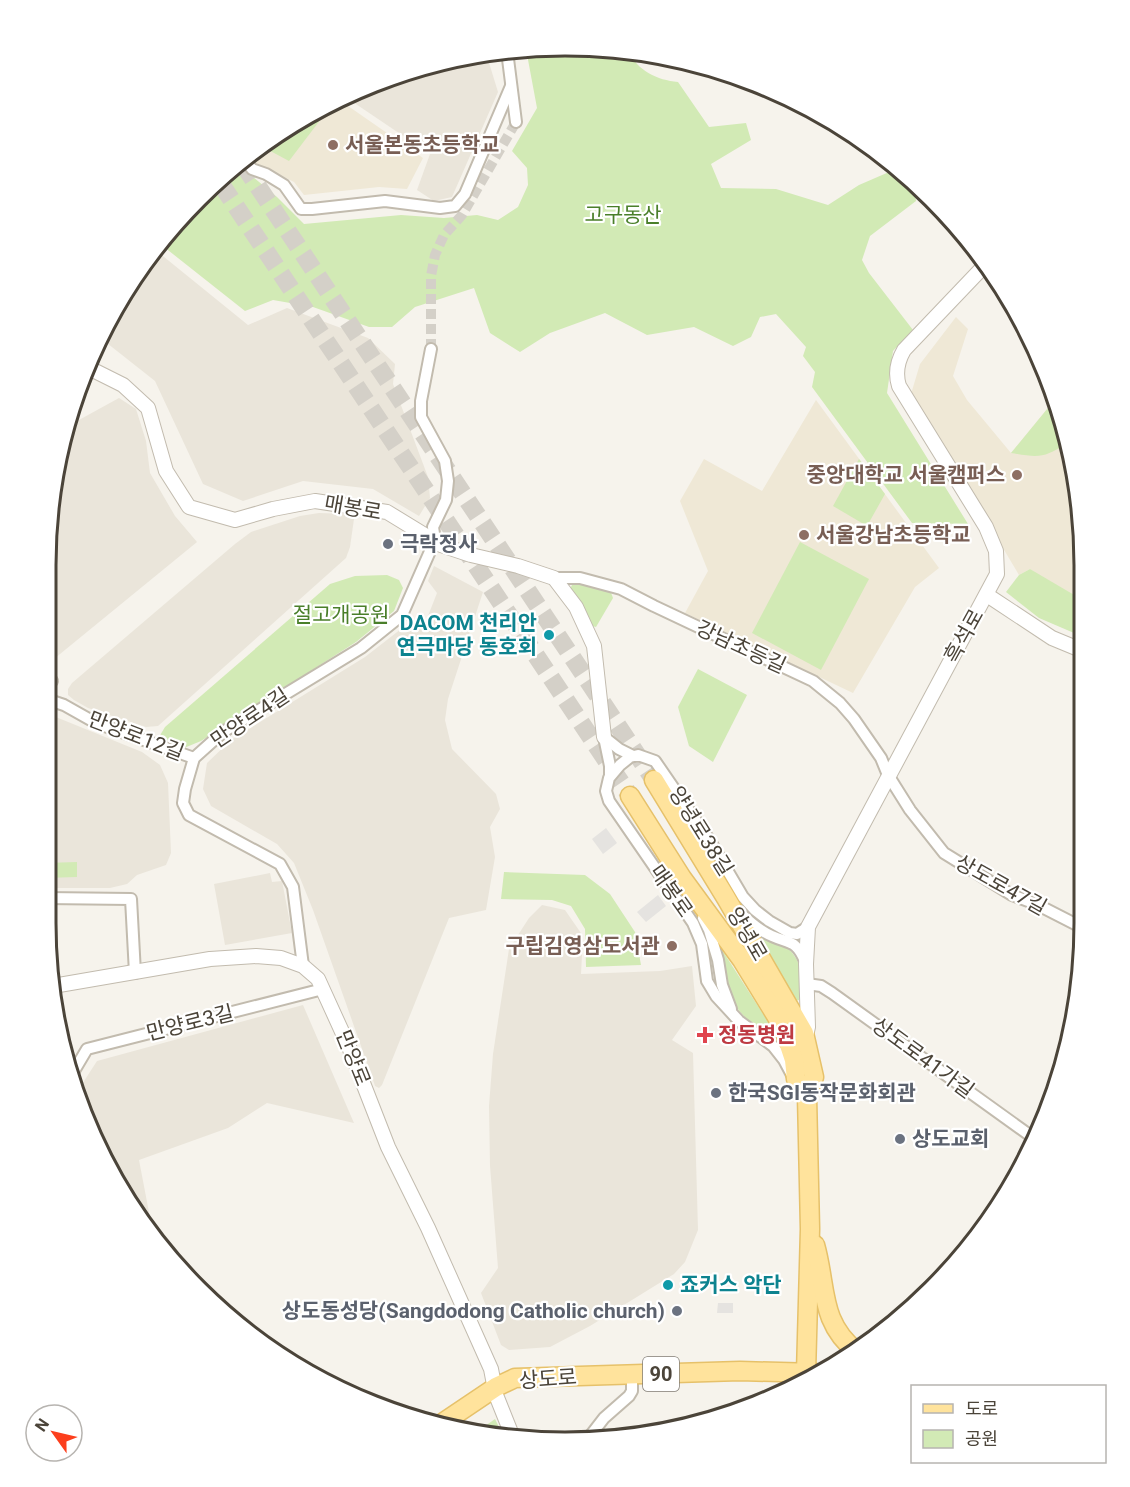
<svg xmlns="http://www.w3.org/2000/svg" width="1130" height="1487" font-family="Roboto,'Noto Sans KR',sans-serif">
	<style>
		.residential { fill: #eae5da }
		.education { fill: #efe8d6 }
		.green { fill: #d2eab5 }
		.parking { fill: #e5e3e0 }
		.lines { fill: none; stroke-linecap: round; stroke-linejoin: round }
		.minor-tunnel { stroke: #d4d0c8; stroke-width: 10; stroke-dasharray: 10 5; stroke-linecap: butt }
		.primary-tunnel { stroke: #d4d0c8; stroke-width: 18; stroke-dasharray: 18 9; stroke-linecap: butt }
		.minor-casing { stroke: #c2bbae; stroke-width: 14 }
		.tertiary-casing { stroke: #c2bbae; stroke-width: 16 }
		.primary-casing { stroke: #e6c16a; stroke-width: 21 }
		.minor { stroke: #fff; stroke-width: 10 }
		.tertiary { stroke: #fff; stroke-width: 14 }
		.primary { stroke: #ffe39c; stroke-width: 18 }
		.education-dot { fill: #8d6e63; stroke: #fff; stroke-width: 2 }
		.worship-dot { fill: #6b7280; stroke: #fff; stroke-width: 2 }
		.culture-dot { fill: #0f9aa8; stroke: #fff; stroke-width: 2 }
		.health-dot { fill: #e0444e; stroke: #fff; stroke-width: 2 }
		.labels { text-anchor: middle; dominant-baseline: central; stroke-width: 4.5; stroke-linejoin: round; paint-order: stroke }
		.shield { fill: #fff; stroke: #817c74; stroke-width: 1.5 }
		.shield-label { font-size: 20px; font-weight: bold; fill: #4b4439 }
		.education-label { font-size: 21px; font-weight: bold; fill: #785e54; stroke: #fff; text-anchor: start }
		.park-label { font-size: 21px; fill: #4a7f2a; stroke: #fff }
		.street-label { font-size: 21px; fill: #4b4439; stroke: #fff }
		.worship-label { font-size: 21px; font-weight: bold; fill: #5b616d; stroke: #fff; text-anchor: start }
		.culture-label { font-size: 21px; font-weight: bold; fill: #0d838f; stroke: #fff; text-anchor: end }
		.health-label { font-size: 21px; font-weight: bold; fill: #be3a42; stroke: #fff; text-anchor: start }
		.rim { fill: none; stroke: #4b4439; stroke-width: 3 }
	</style>
	<rect width="100%" height="100%" fill="#f6f3ec"/>
	<g class="residential">
		<path d="M 486,53 L 498,92 L 452,197 L 434,201 L 417,190 L 430,154 L 344,96 L 366,85 L 463,55 Z"/>
		<path d="M 153,248 L 248,325 L 287,308 L 368,338 L 395,364 L 393,384 L 428,477 L 430,498 L 419,516 L 373,489 L 303,481 L 243,501 L 203,484 L 155,381 L 98,336 Z"/>
		<path d="M 119,398 L 136,409 L 146,441 L 150,473 L 175,516 L 197,542 L 49,663 L 46,659 L 46,531 L 63,430 L 65,423 L 68,426 Z"/>
		<path d="M 319,513 L 349,514 L 354,519 L 350,547 L 346,558 L 158,726 L 146,727 L 88,708 L 74,700 L 68,695 L 68,689 L 72,683 L 235,544 L 251,532 L 300,516 Z"/>
		<path d="M 434,566 L 483,592 L 448,699 L 445,720 L 452,749 L 496,794 L 500,809 L 490,827 L 495,857 L 486,910 L 449,918 L 382,1085 L 379,1088 L 375,1086 L 373,1080 L 313,910 L 294,863 L 277,844 L 211,806 L 203,789 L 207,763 L 231,740 L 365,657 L 410,622 L 426,621 L 437,593 L 428,581 Z"/>
		<path d="M 46,713 L 142,752 L 160,765 L 168,783 L 171,853 L 166,865 L 137,875 L 127,884 L 110,888 L 45,888 Z"/>
		<path d="M 270,873 L 272,882 L 282,881 L 292,933 L 225,945 L 214,884 Z"/>
		<path d="M 542,905 L 565,910 L 583,936 L 581,974 L 660,971 L 692,966 L 696,1006 L 672,1040 L 693,1053 L 698,1230 L 685,1262 L 674,1274 L 590,1326 L 550,1347 L 509,1350 L 501,1345 L 481,1293 L 498,1268 L 490,1166 L 489,1106 L 493,1054 L 509,949 L 529,918 Z"/>
		<path d="M 303,1005 L 354,1123 L 267,1103 L 228,1128 L 139,1160 L 152,1228 L 115,1182 L 77,1092 L 97,1061 Z"/>
	</g>
	<g class="education">
		<path d="M 338,99 L 423,158 L 407,189 L 379,187 L 304,195 L 294,182 L 254,162 L 251,156 L 276,133 Z"/>
		<path d="M 956,317 L 968,329 L 953,376 L 967,400 L 1011,453 L 1057,397 L 1081,497 L 1081,608 L 1030,569 L 1019,575 L 911,394 L 920,364 Z"/>
		<path d="M 816,400 L 939,568 L 915,587 L 853,693 L 685,613 L 708,571 L 680,501 L 704,459 L 762,491 Z"/>
	</g>
	<g class="green">
		<path d="M 565,45 L 628,51 C 638,71 657,80 678,82 L 709,127 L 746,123 L 751,140 L 711,164 L 721,188 L 776,189 L 828,205 L 859,185 L 896,169 C 911,176 915,186 916,201 L 870,236 L 862,260 L 869,273 L 913,330 L 893,351 L 887,393 L 968,524 L 912,523 L 812,387 L 815,372 L 803,356 L 806,347 L 776,314 L 760,317 L 751,337 L 733,346 L 694,327 L 647,335 L 605,313 L 550,333 L 520,352 L 490,333 L 474,288 L 415,307 L 392,327 L 369,327 L 313,307 L 273,300 L 245,311 L 159,243 L 240,166 L 277,197 L 304,224 L 401,215 L 444,218 L 477,215 L 498,220 L 518,207 L 528,185 L 527,168 L 512,151 L 537,108 L 526,49 Z"/>
		<path d="M 321,109 L 324,115 L 289,161 L 261,146 L 276,133 Z"/>
		<path d="M 1057,397 L 1068,443 C 1043,458 1040,458 1011,453 Z"/>
		<path d="M 859,459 L 885,494 L 867,526 L 833,506 Z"/>
		<path d="M 800,542 L 869,579 L 821,670 L 752,633 Z"/>
		<path d="M 1030,569 L 1081,599 L 1081,636 L 1039,618 L 1006,592 L 1019,575 Z"/>
		<path d="M 387,575 L 399,580 L 403,588 L 394,611 L 356,642 L 201,741 L 184,748 L 159,737 L 165,727 L 330,584 L 355,576 Z"/>
		<path d="M 576,584 L 610,590 L 613,598 L 596,627 L 592,626 L 570,589 L 572,585 Z"/>
		<path d="M 698,669 L 747,695 L 713,762 L 689,746 L 678,707 Z"/>
		<path d="M 77,862 L 77,877 L 45,878 L 45,863 Z"/>
		<path d="M 504,872 L 585,875 L 610,894 L 635,932 L 641,965 L 586,967 L 585,929 L 571,906 L 552,900 L 501,899 Z"/>
		<path d="M 762,937 C 794,941 809,970 799,1000 L 795,1001 L 760,939 Z"/>
		<path d="M 720,950 L 722,950 L 724,953 L 774,1031 L 772,1035 L 768,1036 C 730,1009 726,995 720,950 Z"/>
		<path d="M 495,1419 L 503,1435 L 479,1433 L 478,1431 Z"/>
	</g>
	<g class="parking">
		<path d="M 606,828 L 617,843 L 603,854 L 592,839 Z"/>
		<path d="M 658,895 L 666,906 L 646,922 L 637,912 Z"/>
		<path d="M 718,1303 L 733,1303 L 733,1313 L 717,1313 Z"/>
	</g>
	<g class="lines">
		<path class="minor-tunnel" d="M 431,349 L 431,276 L 435,255 L 444,235 L 462,215 L 516,122"/>
		<g class="primary-tunnel">
			<path d="M 243,164 L 654,780"/>
			<path d="M 221,184 L 630,796"/>
		</g>
		<g class="minor-casing">
			<g id="minor">
				<path d="M 507,51 L 516,122"/>
				<path d="M 246,161 L 252,169 L 266,174 L 284,185 L 301,209 L 312,209 L 385,201 L 440,208 L 455,206 L 465,194 L 511,86"/>
				<path d="M 554,578 L 580,578 L 621,589 L 654,606 L 813,681 L 840,703 L 854,719 L 881,758 L 888,775 L 910,810 L 944,853 L 1012,895 L 1036,904 L 1081,927"/>
				<path d="M 46,673 L 52,681"/>
				<path d="M 46,699 L 64,705 L 96,723 L 194,758"/>
				<path d="M 604,737 L 610,766 L 610,775"/>
				<path d="M 604,737 L 619,749 L 633,756"/>
				<path d="M 45,898 L 131,899 L 135,973"/>
				<path d="M 740,913 C 750,922 760,931 772,936 C 790,944 796,940 805,961"/>
				<path d="M 703,918 L 709,930 L 718,960 L 722,985 L 731,1009"/>
				<path d="M 303,966 L 293,887 L 280,864 L 189,815 L 183,803 L 185,789 L 194,758 L 223,732 L 361,648 L 402,615 L 435,540 L 433,527 L 446,500 L 448,481 L 445,461 L 421,417 L 421,401 L 431,349"/>
				<path d="M 807,984 L 821,986 L 832,993 L 1035,1139"/>
				<path d="M 792,1075 L 784,1060 L 773,1046 L 739,1021 L 716,996 L 707,981 L 702,944 L 693,923 L 609,801 L 606,791 L 609,778 L 620,765 L 630,757 L 638,755 L 655,761 L 710,841 L 743,897 L 755,910 L 769,921 L 790,933 L 797,934 L 808,927"/>
				<path d="M 71,1076 L 87,1049 L 323,989"/>
				<path d="M 587,1440 L 604,1418 L 629,1396 L 632,1391 L 632,1374"/>
			</g>
		</g>
		<g class="tertiary-casing">
			<g id="tertiary">
				<path d="M 87,367 L 123,385 L 148,408 L 166,471 L 189,507 L 235,520 L 273,509 L 315,501 L 387,512 L 441,545 L 471,555 L 518,566 L 554,578 L 576,607 L 594,646 L 604,737"/>
				<path d="M 987,595 L 1052,638 L 1081,650"/>
				<path d="M 53,986 L 210,959 L 256,956 L 281,958 L 303,966 L 318,979 L 349,1047 L 388,1147 L 428,1228 L 491,1369 L 496,1395 L 512,1435"/>
				<path d="M 805,1040 L 808,1027 L 806,964 L 808,927 L 997,574 L 996,551 L 986,527 L 899,386 C 895,373 897,362 904,350 L 987,263"/>
			</g>
		</g>
		<g class="primary-casing">
			<g id="primary">
				<path d="M 654,780 L 726,898 L 804,1033 L 814,1077 L 807,1096 L 810,1229 L 806,1373"/>
				<path d="M 630,796 L 682,878 L 742,960 L 783,1027 L 794,1060 L 796,1079 L 807,1096"/>
				<path d="M 815,1245 C 827,1287 819,1322 857,1352"/>
				<path d="M 441,1424 L 496,1387 L 515,1378 L 740,1371 L 816,1373"/>
			</g>
		</g>
		<use href="#minor" class="minor"/>
		<use href="#tertiary" class="tertiary"/>
		<use href="#primary" class="primary"/>
	</g>
	<g class="education-dot">
		<circle cx="333" cy="145" r="6"/>
		<circle cx="1017" cy="475" r="6"/>
		<circle cx="804" cy="535" r="6"/>
		<circle cx="672" cy="946" r="6"/>
	</g>
	<g class="worship-dot">
		<circle cx="388" cy="544" r="6"/>
		<circle cx="716" cy="1093" r="6"/>
		<circle cx="900" cy="1139" r="6"/>
		<circle cx="677" cy="1311" r="6"/>
	</g>
	<g class="culture-dot">
		<circle cx="549" cy="635" r="6"/>
		<circle cx="668" cy="1285" r="6"/>
	</g>
	<path class="health-dot" d="M702 1026h6v6h6v6h-6v6h-6v-6h-6v-6h6z"/>
	<g class="labels">
		<rect class="shield" x="643" y="1357" width="36" height="34" rx="4.5"/>
		<g class="shield-label">
			<text x="661" y="1374">90</text>
		</g>
		<g class="education-label">
			<text x="345" y="145">서울본동초등학교</text>
			<text x="1005" y="475" text-anchor="end">중앙대학교 서울캠퍼스</text>
			<text x="816" y="535">서울강남초등학교</text>
			<text x="660" y="946" text-anchor="end">구립김영삼도서관</text>
		</g>
		<g class="park-label">
			<text x="623" y="215">고구동산</text>
			<text x="341" y="615">절고개공원</text>
		</g>
		<g class="street-label">
			<text transform="translate(353 508) rotate(10)">매봉로</text>
			<text transform="translate(964 636) rotate(-61)">흑석로</text>
			<text transform="translate(741 647) rotate(25)">강남초등길</text>
			<text transform="translate(250 718) rotate(-34)">만양로4길</text>
			<text transform="translate(136 736) rotate(21)">만양로12길</text>
			<text transform="translate(701 831) rotate(58)">양녕로38길</text>
			<text transform="translate(1001 885) rotate(29)">상도로47길</text>
			<text transform="translate(671 891) rotate(55)">매봉로</text>
			<text transform="translate(747 934) rotate(60)">양녕로</text>
			<text transform="translate(190 1023) rotate(-14)">만양로3길</text>
			<text transform="translate(353 1058) rotate(68)">만양로</text>
			<text transform="translate(923 1058) rotate(36)">상도로41가길</text>
			<text transform="translate(548 1379) rotate(-4)">상도로</text>
		</g>
		<g class="worship-label">
			<text x="400" y="544">극락정사</text>
			<text x="728" y="1093">한국SGI동작문화회관</text>
			<text x="912" y="1139">상도교회</text>
			<text x="665" y="1311" text-anchor="end">상도동성당(Sangdodong Catholic church)</text>
		</g>
		<g class="culture-label">
			<text x="537" y="623">DACOM 천리안<tspan x="537" dy="24">연극마당 동호회</tspan></text>
			<text x="680" y="1285" text-anchor="start">죠커스 악단</text>
		</g>
		<g class="health-label">
			<text x="718" y="1035">정동병원</text>
		</g>
	</g>
	<path d="M0 0H1130V1487H0ZM565 56H565A509 509 0 0 1 1074 565V923A509 509 0 0 1 565 1432H565A509 509 0 0 1 56 923V565A509 509 0 0 1 565 56Z" fill="#fff" fill-rule="evenodd"/>
	<path class="rim" d="M565 56H565A509 509 0 0 1 1074 565V923A509 509 0 0 1 565 1432H565A509 509 0 0 1 56 923V565A509 509 0 0 1 565 56Z"/>
	<rect x="911" y="1385" width="195" height="78" fill="#ffffff" stroke="#b7b4b0" stroke-width="1.5"/>
	<rect x="923" y="1404" width="30" height="9" fill="#ffe39c" stroke="#b7b4b0" stroke-width="1.5"/>
	<text x="965" y="1415" font-size="18" fill="#4b4439">도로</text>
	<rect x="923" y="1430" width="30" height="18" fill="#d2eab5" stroke="#b7b4b0" stroke-width="1.5"/>
	<text x="965" y="1445" font-size="18" fill="#4b4439">공원</text>
	<g transform="translate(54 1433) rotate(304)"><circle r="28" fill="#ffffff" stroke="#b7b4b0" stroke-width="1.5"/>
	<path d="M0-4.5L10 22L0 15L-10 22Z" fill="#fc3f1d"/>
	<text y="-9" font-size="16" font-weight="bold" text-anchor="middle" fill="#4b4439">N</text>
	</g>
</svg>
